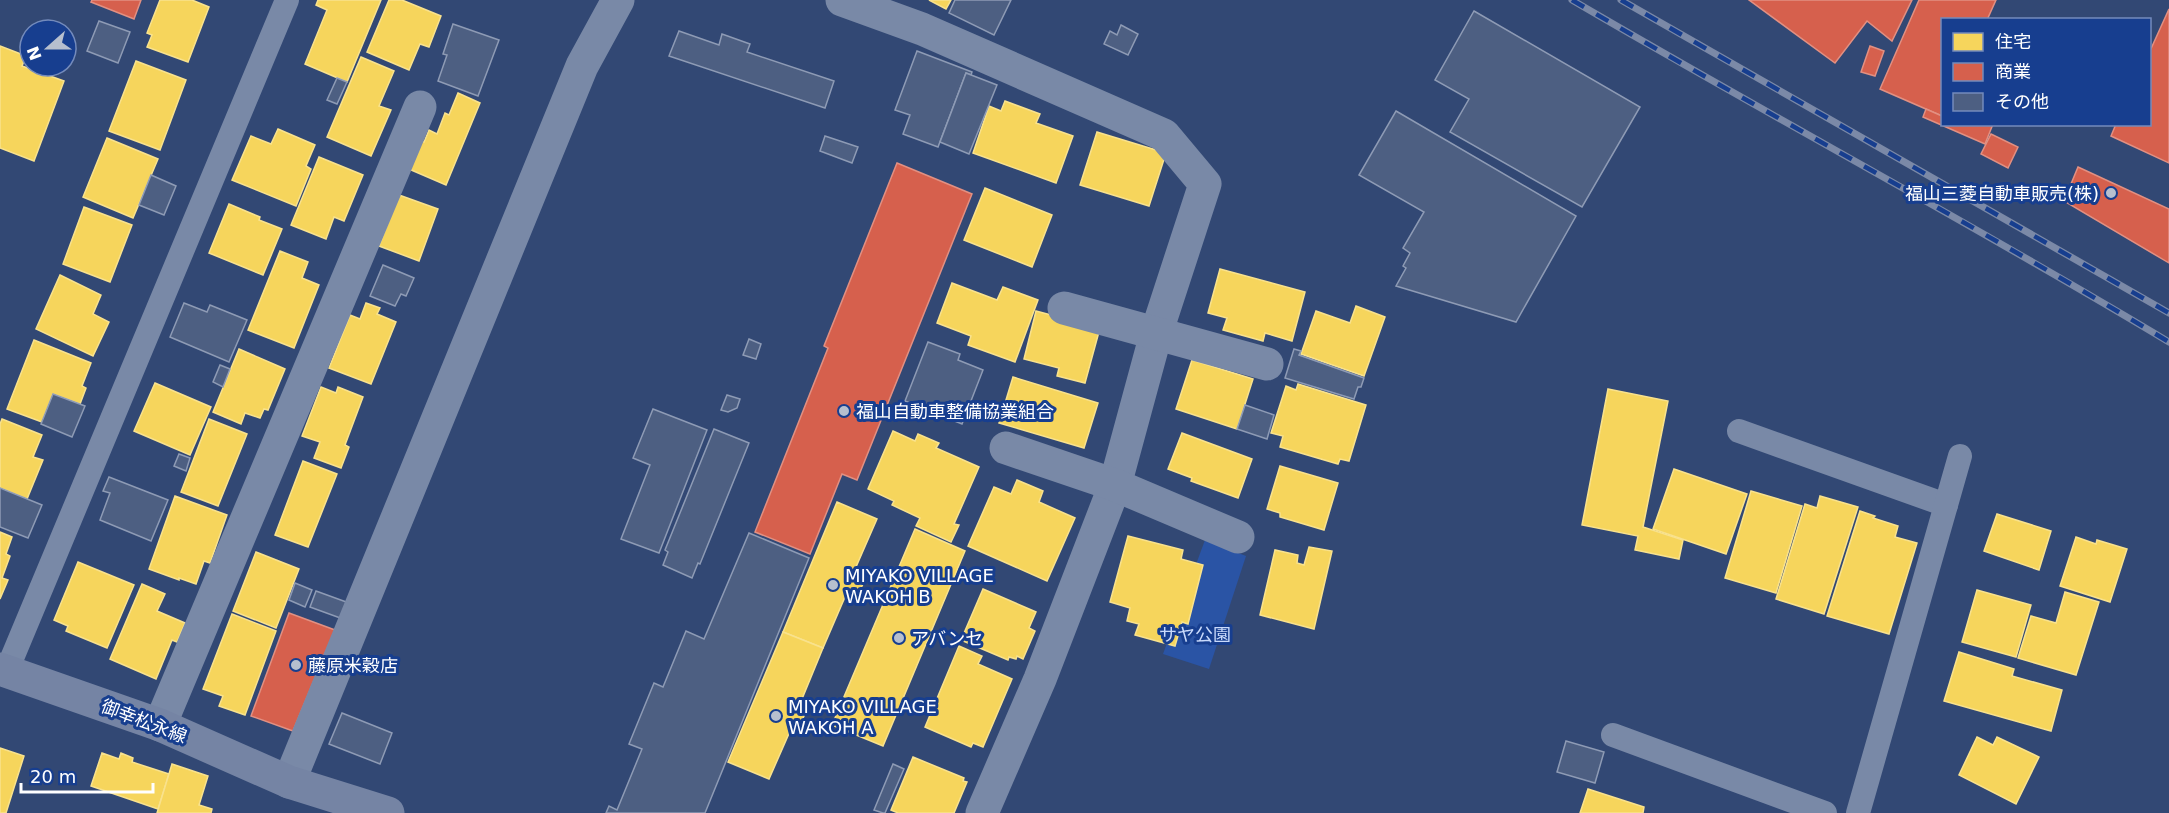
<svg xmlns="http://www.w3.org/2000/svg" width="2169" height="813" font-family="'DejaVu Sans','Noto Sans JP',sans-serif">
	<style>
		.green { fill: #2a54a5 }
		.homes { fill: #f6d55c; stroke: #f9e28d; stroke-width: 1.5 }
		.shops { fill: #d6604d; stroke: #e29082; stroke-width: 1.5 }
		.building { fill: #4d5f82; stroke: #8e9bb5; stroke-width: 1.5 }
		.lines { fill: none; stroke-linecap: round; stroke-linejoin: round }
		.service { stroke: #7989a7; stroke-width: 24 }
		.minor { stroke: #7989a7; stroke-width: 33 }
		.secondary { stroke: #7584a4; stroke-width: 33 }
		.rail-casing { stroke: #7b89a7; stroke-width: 7 }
		.rail { stroke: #173e8f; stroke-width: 4.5; stroke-dasharray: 14; stroke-linecap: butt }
		.poi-dot { fill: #b7bfce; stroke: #173e8f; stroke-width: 2 }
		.labels { text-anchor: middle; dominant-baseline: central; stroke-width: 6; stroke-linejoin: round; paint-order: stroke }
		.poi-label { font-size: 18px; fill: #fff; stroke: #173e8f; text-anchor: start }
		.park-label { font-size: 18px; fill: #c9dafb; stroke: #173e8f }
		.street-label { font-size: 18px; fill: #fff; stroke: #173e8f }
	</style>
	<rect width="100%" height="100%" fill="#324874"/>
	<path class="green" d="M 1205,540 L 1246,556 L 1209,669 L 1163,654 Z"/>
	<g class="homes">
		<path d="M 160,0 L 192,0 L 209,7 L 188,62 L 147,47 L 152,35 L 147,33 Z"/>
		<path d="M 318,0 L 381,0 L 347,82 L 305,64 L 327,10 L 316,5 Z"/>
		<path d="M 389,0 L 402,0 L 441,16 L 429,47 L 420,44 L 409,70 L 367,52 Z"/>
		<path d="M 929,0 L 951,0 L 946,9 Z"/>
		<path d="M 0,46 L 26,56 L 22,66 L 64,81 L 34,161 L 0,148 Z"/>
		<path d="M 361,57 L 394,71 L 379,106 L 391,110 L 371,156 L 327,137 Z"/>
		<path d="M 136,61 L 186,80 L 160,150 L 109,131 Z"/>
		<path d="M 458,93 L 480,103 L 446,185 L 409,169 L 421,140 L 424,142 L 429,130 L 437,134 L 445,113 L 449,115 Z"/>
		<path d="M 1005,101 L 1040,114 L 1036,123 L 1073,136 L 1056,183 L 973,153 L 989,106 L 1001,111 Z"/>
		<path d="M 278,129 L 315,145 L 306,166 L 311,169 L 296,206 L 232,180 L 251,136 L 271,144 Z"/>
		<path d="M 1097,132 L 1166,153 L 1149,206 L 1080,185 Z"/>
		<path d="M 107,138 L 158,159 L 133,218 L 83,197 Z"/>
		<path d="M 319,157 L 363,175 L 344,221 L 334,217 L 326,239 L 291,225 Z"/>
		<path d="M 985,188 L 1052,215 L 1032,267 L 964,240 Z"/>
		<path d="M 399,195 L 438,209 L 419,261 L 379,246 Z"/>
		<path d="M 229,204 L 260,217 L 259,220 L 282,229 L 263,275 L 209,253 Z"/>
		<path d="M 84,207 L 132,225 L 110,282 L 63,264 Z"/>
		<path d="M 280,251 L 308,262 L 302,278 L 319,285 L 294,348 L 248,330 Z"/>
		<path d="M 1220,269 L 1305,292 L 1292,341 L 1265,333 L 1263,341 L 1223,330 L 1227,318 L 1208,313 Z"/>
		<path d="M 60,275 L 101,295 L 93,314 L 109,322 L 93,356 L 36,329 Z"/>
		<path d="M 952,283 L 997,300 L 1003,287 L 1038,300 L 1015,362 L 968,345 L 971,336 L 937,323 Z"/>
		<path d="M 366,303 L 380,308 L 377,314 L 396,322 L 371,384 L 329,368 L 350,315 L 360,319 Z"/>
		<path d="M 1356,306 L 1385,317 L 1364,376 L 1301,354 L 1316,311 L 1350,323 Z"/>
		<path d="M 1036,311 L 1100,328 L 1085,383 L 1057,376 L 1059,368 L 1024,359 Z"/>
		<path d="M 34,340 L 91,363 L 82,386 L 86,388 L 80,404 L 53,394 L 42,422 L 7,409 Z"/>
		<path d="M 239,349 L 285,369 L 268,410 L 264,409 L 260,418 L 245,413 L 241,424 L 213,412 Z"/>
		<path d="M 1192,360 L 1253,379 L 1237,429 L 1176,409 Z"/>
		<path d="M 1013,377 L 1098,403 L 1084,448 L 999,423 Z"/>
		<path d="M 155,383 L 211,407 L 190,455 L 134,431 Z"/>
		<path d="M 1298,384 L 1366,405 L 1349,461 L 1340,459 L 1338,464 L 1280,447 L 1283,436 L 1271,433 L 1286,386 L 1296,390 Z"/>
		<path d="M 321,387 L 336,393 L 338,387 L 363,397 L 345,445 L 349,447 L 341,468 L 314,458 L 320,442 L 302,436 Z"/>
		<path d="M 1608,389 L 1668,401 L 1643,527 L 1683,540 L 1679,559 L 1635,550 L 1638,536 L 1582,525 Z"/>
		<path d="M 2,419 L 42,435 L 33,457 L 43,460 L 27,499 L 0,488 L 0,424 Z"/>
		<path d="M 209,419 L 247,434 L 218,506 L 181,492 Z"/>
		<path d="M 893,431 L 915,441 L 918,434 L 939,443 L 936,448 L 979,467 L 954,524 L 959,525 L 951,542 L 916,526 L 920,518 L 892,505 L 894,501 L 868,489 Z"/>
		<path d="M 1182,433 L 1252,459 L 1238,498 L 1191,481 L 1192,478 L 1168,469 Z"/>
		<path d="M 303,461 L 337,474 L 308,547 L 275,535 Z"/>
		<path d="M 1280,466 L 1338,483 L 1324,530 L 1280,517 L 1280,513 L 1267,509 Z"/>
		<path d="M 1674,469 L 1747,494 L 1726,554 L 1653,529 Z"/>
		<path d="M 1017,480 L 1043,491 L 1039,502 L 1075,518 L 1047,581 L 968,546 L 994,487 L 1011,494 Z"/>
		<path d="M 1751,491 L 1802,506 L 1776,593 L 1725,578 Z"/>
		<path d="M 175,496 L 227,515 L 210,563 L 204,561 L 196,584 L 179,578 L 179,580 L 149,569 Z"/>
		<path d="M 1820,496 L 1858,507 L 1824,614 L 1776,599 L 1805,504 L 1817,508 Z"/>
		<path d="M 837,502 L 877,519 L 856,567 L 868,573 L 855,601 L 845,597 L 823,648 L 783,632 Z"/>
		<path d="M 1860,511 L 1875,516 L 1873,518 L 1898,526 L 1895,537 L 1917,543 L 1889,634 L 1827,616 Z"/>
		<path d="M 1997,514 L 2051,531 L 2039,570 L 1984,551 Z"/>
		<path d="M 915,529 L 965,551 L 883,746 L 832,725 Z"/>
		<path d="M 0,532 L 12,537 L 6,554 L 10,556 L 2,578 L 8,580 L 0,599 Z"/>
		<path d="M 1128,536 L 1183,550 L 1181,559 L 1203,565 L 1188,624 L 1182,622 L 1175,646 L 1135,635 L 1139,624 L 1127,621 L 1130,608 L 1110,602 Z"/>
		<path d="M 2076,537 L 2096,544 L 2097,540 L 2127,549 L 2110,602 L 2060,586 Z"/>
		<path d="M 1309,547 L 1332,551 L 1314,629 L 1260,615 L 1275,550 L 1298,555 L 1297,563 L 1304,565 Z"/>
		<path d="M 256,552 L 299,569 L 276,628 L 233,611 Z"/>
		<path d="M 78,562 L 134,585 L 107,648 L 66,631 L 68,626 L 54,620 Z"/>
		<path d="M 142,584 L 165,594 L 157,611 L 185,623 L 177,642 L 172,640 L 156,679 L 110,659 Z"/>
		<path d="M 983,589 L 1036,612 L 1029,628 L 1035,631 L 1023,659 L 1017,656 L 1016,659 L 1009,657 L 1008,660 L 961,640 Z"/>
		<path d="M 1977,590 L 2031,605 L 2016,657 L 1962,642 Z"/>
		<path d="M 2065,592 L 2099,602 L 2076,675 L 2018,658 L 2031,616 L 2056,623 Z"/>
		<path d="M 232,614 L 276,631 L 245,715 L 219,706 L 223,696 L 203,689 Z"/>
		<path d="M 783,632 L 823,648 L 802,699 L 810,703 L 797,731 L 791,729 L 769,779 L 728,762 Z"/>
		<path d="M 959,646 L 982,656 L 978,664 L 1012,679 L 983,747 L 973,743 L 971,747 L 925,727 Z"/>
		<path d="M 1959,652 L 2014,669 L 2012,676 L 2062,690 L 2051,731 L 1944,701 Z"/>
		<path d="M 1977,737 L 1993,745 L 1997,737 L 2039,757 L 2016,804 L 1959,775 Z"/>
		<path d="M 0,748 L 24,756 L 6,813 L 0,813 Z"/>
		<path d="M 102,753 L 119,759 L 121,753 L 133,758 L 132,762 L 169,774 L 158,809 L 91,786 Z"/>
		<path d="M 913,757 L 964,778 L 963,781 L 967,782 L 954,813 L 898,813 L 891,810 Z"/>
		<path d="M 172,764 L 208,776 L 199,805 L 212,809 L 211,813 L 157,813 Z"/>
		<path d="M 1588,789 L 1644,807 L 1643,813 L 1580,813 Z"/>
	</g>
	<g class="shops">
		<path d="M 92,0 L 141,0 L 134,19 L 91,2 Z"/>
		<path d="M 1749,0 L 1912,0 L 1892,41 L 1867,21 L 1835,63 Z"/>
		<path d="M 1919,0 L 1996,0 L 1987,20 L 1942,20 L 1942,116 L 1880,89 Z"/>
		<path d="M 2169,9 L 2169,163 L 2111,136 L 2116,124 L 2150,124 L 2150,51 Z"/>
		<path d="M 1870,46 L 1884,51 L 1875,76 L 1861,72 Z"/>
		<path d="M 1926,109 L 1942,116 L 1942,124 L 1993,124 L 1985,144 L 1923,117 Z"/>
		<path d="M 1991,134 L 2018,147 L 2008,168 L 1981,154 Z"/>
		<path d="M 897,163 L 972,194 L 857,480 L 842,474 L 810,554 L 755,532 L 828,348 L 824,346 Z"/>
		<path d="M 2078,167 L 2169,209 L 2169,263 L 2064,201 Z"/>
		<path d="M 289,613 L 335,630 L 293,731 L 251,716 Z"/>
	</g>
	<g class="building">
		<path d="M 955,0 L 1011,0 L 994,35 L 949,13 Z"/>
		<path d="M 1474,11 L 1640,107 L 1582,207 L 1450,132 L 1469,99 L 1435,80 Z"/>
		<path d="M 99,21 L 130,32 L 118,63 L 87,51 Z"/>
		<path d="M 453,24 L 499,40 L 478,96 L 438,81 L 447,55 L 443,54 Z"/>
		<path d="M 1121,25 L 1138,34 L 1128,55 L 1104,44 L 1110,31 L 1117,35 Z"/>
		<path d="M 679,31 L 719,45 L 722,34 L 750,44 L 747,52 L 834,81 L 825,108 L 669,56 Z"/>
		<path d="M 917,51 L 972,72 L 971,75 L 966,73 L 938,147 L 903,134 L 910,115 L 895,110 Z"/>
		<path d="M 966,73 L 997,85 L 969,154 L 940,142 Z"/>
		<path d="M 337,78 L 347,82 L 337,104 L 327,100 Z"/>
		<path d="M 1396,111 L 1576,216 L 1516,322 L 1396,286 L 1406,268 L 1403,266 L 1410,253 L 1403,248 L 1424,212 L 1359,175 Z"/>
		<path d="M 825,136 L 858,147 L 852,163 L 820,151 Z"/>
		<path d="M 151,175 L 176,186 L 164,215 L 139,205 Z"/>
		<path d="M 383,265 L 414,278 L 406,296 L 401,294 L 395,306 L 370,296 Z"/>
		<path d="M 184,303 L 207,312 L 210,305 L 247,320 L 229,362 L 170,337 Z"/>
		<path d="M 749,339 L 761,344 L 756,359 L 743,355 Z"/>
		<path d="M 928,342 L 960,354 L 958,360 L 983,370 L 962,424 L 905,401 Z"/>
		<path d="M 1294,349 L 1301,351 L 1299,355 L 1364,378 L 1361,387 L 1358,387 L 1354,399 L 1285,378 Z"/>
		<path d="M 220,365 L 230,369 L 223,387 L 213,382 Z"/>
		<path d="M 53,394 L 85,406 L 72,437 L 41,424 Z"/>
		<path d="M 727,395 L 740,399 L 737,408 L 728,412 L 721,410 Z"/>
		<path d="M 1245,405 L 1274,415 L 1267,439 L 1237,429 Z"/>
		<path d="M 653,409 L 707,430 L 659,553 L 621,539 L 650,465 L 633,458 Z"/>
		<path d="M 714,429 L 749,443 L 700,564 L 698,563 L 692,578 L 663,565 L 668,552 L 665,550 Z"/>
		<path d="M 179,454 L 190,458 L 186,471 L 174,466 Z"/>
		<path d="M 109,477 L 168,500 L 151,541 L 100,520 L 110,493 L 103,491 Z"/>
		<path d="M 0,488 L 42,505 L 28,538 L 0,527 Z"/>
		<path d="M 749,533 L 809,558 L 705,813 L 606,813 L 609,806 L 617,810 L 642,749 L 629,744 L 654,683 L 663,687 L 686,631 L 704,639 Z"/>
		<path d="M 295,583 L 312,590 L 305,607 L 289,600 Z"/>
		<path d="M 316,591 L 349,603 L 343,619 L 310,607 Z"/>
		<path d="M 342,713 L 392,733 L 380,764 L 329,744 Z"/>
		<path d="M 1566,741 L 1604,752 L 1595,783 L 1557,772 Z"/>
		<path d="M 893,764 L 904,769 L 885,813 L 883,813 L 874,810 Z"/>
	</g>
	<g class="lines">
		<g class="service">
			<path d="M 1739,431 L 1946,505"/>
			<path d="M 7,670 L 287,0"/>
			<path d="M 1613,735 L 1825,813"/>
			<path d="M 1858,813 L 1960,456"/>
		</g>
		<g class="minor">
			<path d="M 842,0 L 922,29 L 1164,135 L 1205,184 L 1156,334 L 1115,485 L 1040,679 L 982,813"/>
			<path d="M 1064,308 L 1267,364"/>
			<path d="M 1006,448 L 1115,485 L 1238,537"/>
			<path d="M 160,725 L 420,107"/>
			<path d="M 289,782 L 582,66 L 618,0"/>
		</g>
		<path class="secondary" d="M 0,669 L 160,725 L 289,782 L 388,813"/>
		<g class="rail-casing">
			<g id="rail">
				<path d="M 1572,0 C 1770,116 1973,224 2169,342"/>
				<path d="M 1621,0 L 2169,313"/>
			</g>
		</g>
		<use href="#rail" class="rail"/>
	</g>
	<g class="poi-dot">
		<circle cx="2111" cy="193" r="6"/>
		<circle cx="844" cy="411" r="6"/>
		<circle cx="833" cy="585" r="6"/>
		<circle cx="899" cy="638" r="6"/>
		<circle cx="296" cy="665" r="6"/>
		<circle cx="776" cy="716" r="6"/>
	</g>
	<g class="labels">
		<g class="poi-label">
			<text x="2099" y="193" text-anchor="end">福山三菱自動車販売(株)</text>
			<text x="856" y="411">福山自動車整備協業組合</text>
			<text x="845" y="575">MIYAKO VILLAGE<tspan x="845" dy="21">WAKOH B</tspan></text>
			<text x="911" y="638">アバンセ</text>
			<text x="308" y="665">藤原米穀店</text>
			<text x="788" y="706">MIYAKO VILLAGE<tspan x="788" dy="21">WAKOH A</tspan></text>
		</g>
		<g class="park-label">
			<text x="1195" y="634">サヤ公園</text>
		</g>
		<g class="street-label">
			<text transform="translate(144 721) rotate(21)">御幸松永線</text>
		</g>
	</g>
	<rect x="1941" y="18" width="210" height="108" fill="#173e8f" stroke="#748bbc" stroke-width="1.5"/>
	<rect x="1953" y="33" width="30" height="18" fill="#f6d55c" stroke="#748bbc" stroke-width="1.5"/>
	<text x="1995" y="48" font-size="18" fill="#ffffff">住宅</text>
	<rect x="1953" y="63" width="30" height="18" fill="#d6604d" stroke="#748bbc" stroke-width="1.5"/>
	<text x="1995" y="78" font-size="18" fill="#ffffff">商業</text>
	<rect x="1953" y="93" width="30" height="18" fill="#4d5f82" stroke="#748bbc" stroke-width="1.5"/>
	<text x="1995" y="108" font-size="18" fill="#ffffff">その他</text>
	<g transform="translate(48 48) rotate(249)"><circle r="28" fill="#173e8f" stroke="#748bbc" stroke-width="1.5"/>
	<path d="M0-4.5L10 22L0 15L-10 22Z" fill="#b7bfce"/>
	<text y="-9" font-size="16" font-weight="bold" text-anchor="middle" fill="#ffffff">N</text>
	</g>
	<path d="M21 783v9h132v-9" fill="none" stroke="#ffffff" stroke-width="3"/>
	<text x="30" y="783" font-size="18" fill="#ffffff" stroke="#173e8f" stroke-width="4.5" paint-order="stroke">20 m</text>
</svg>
